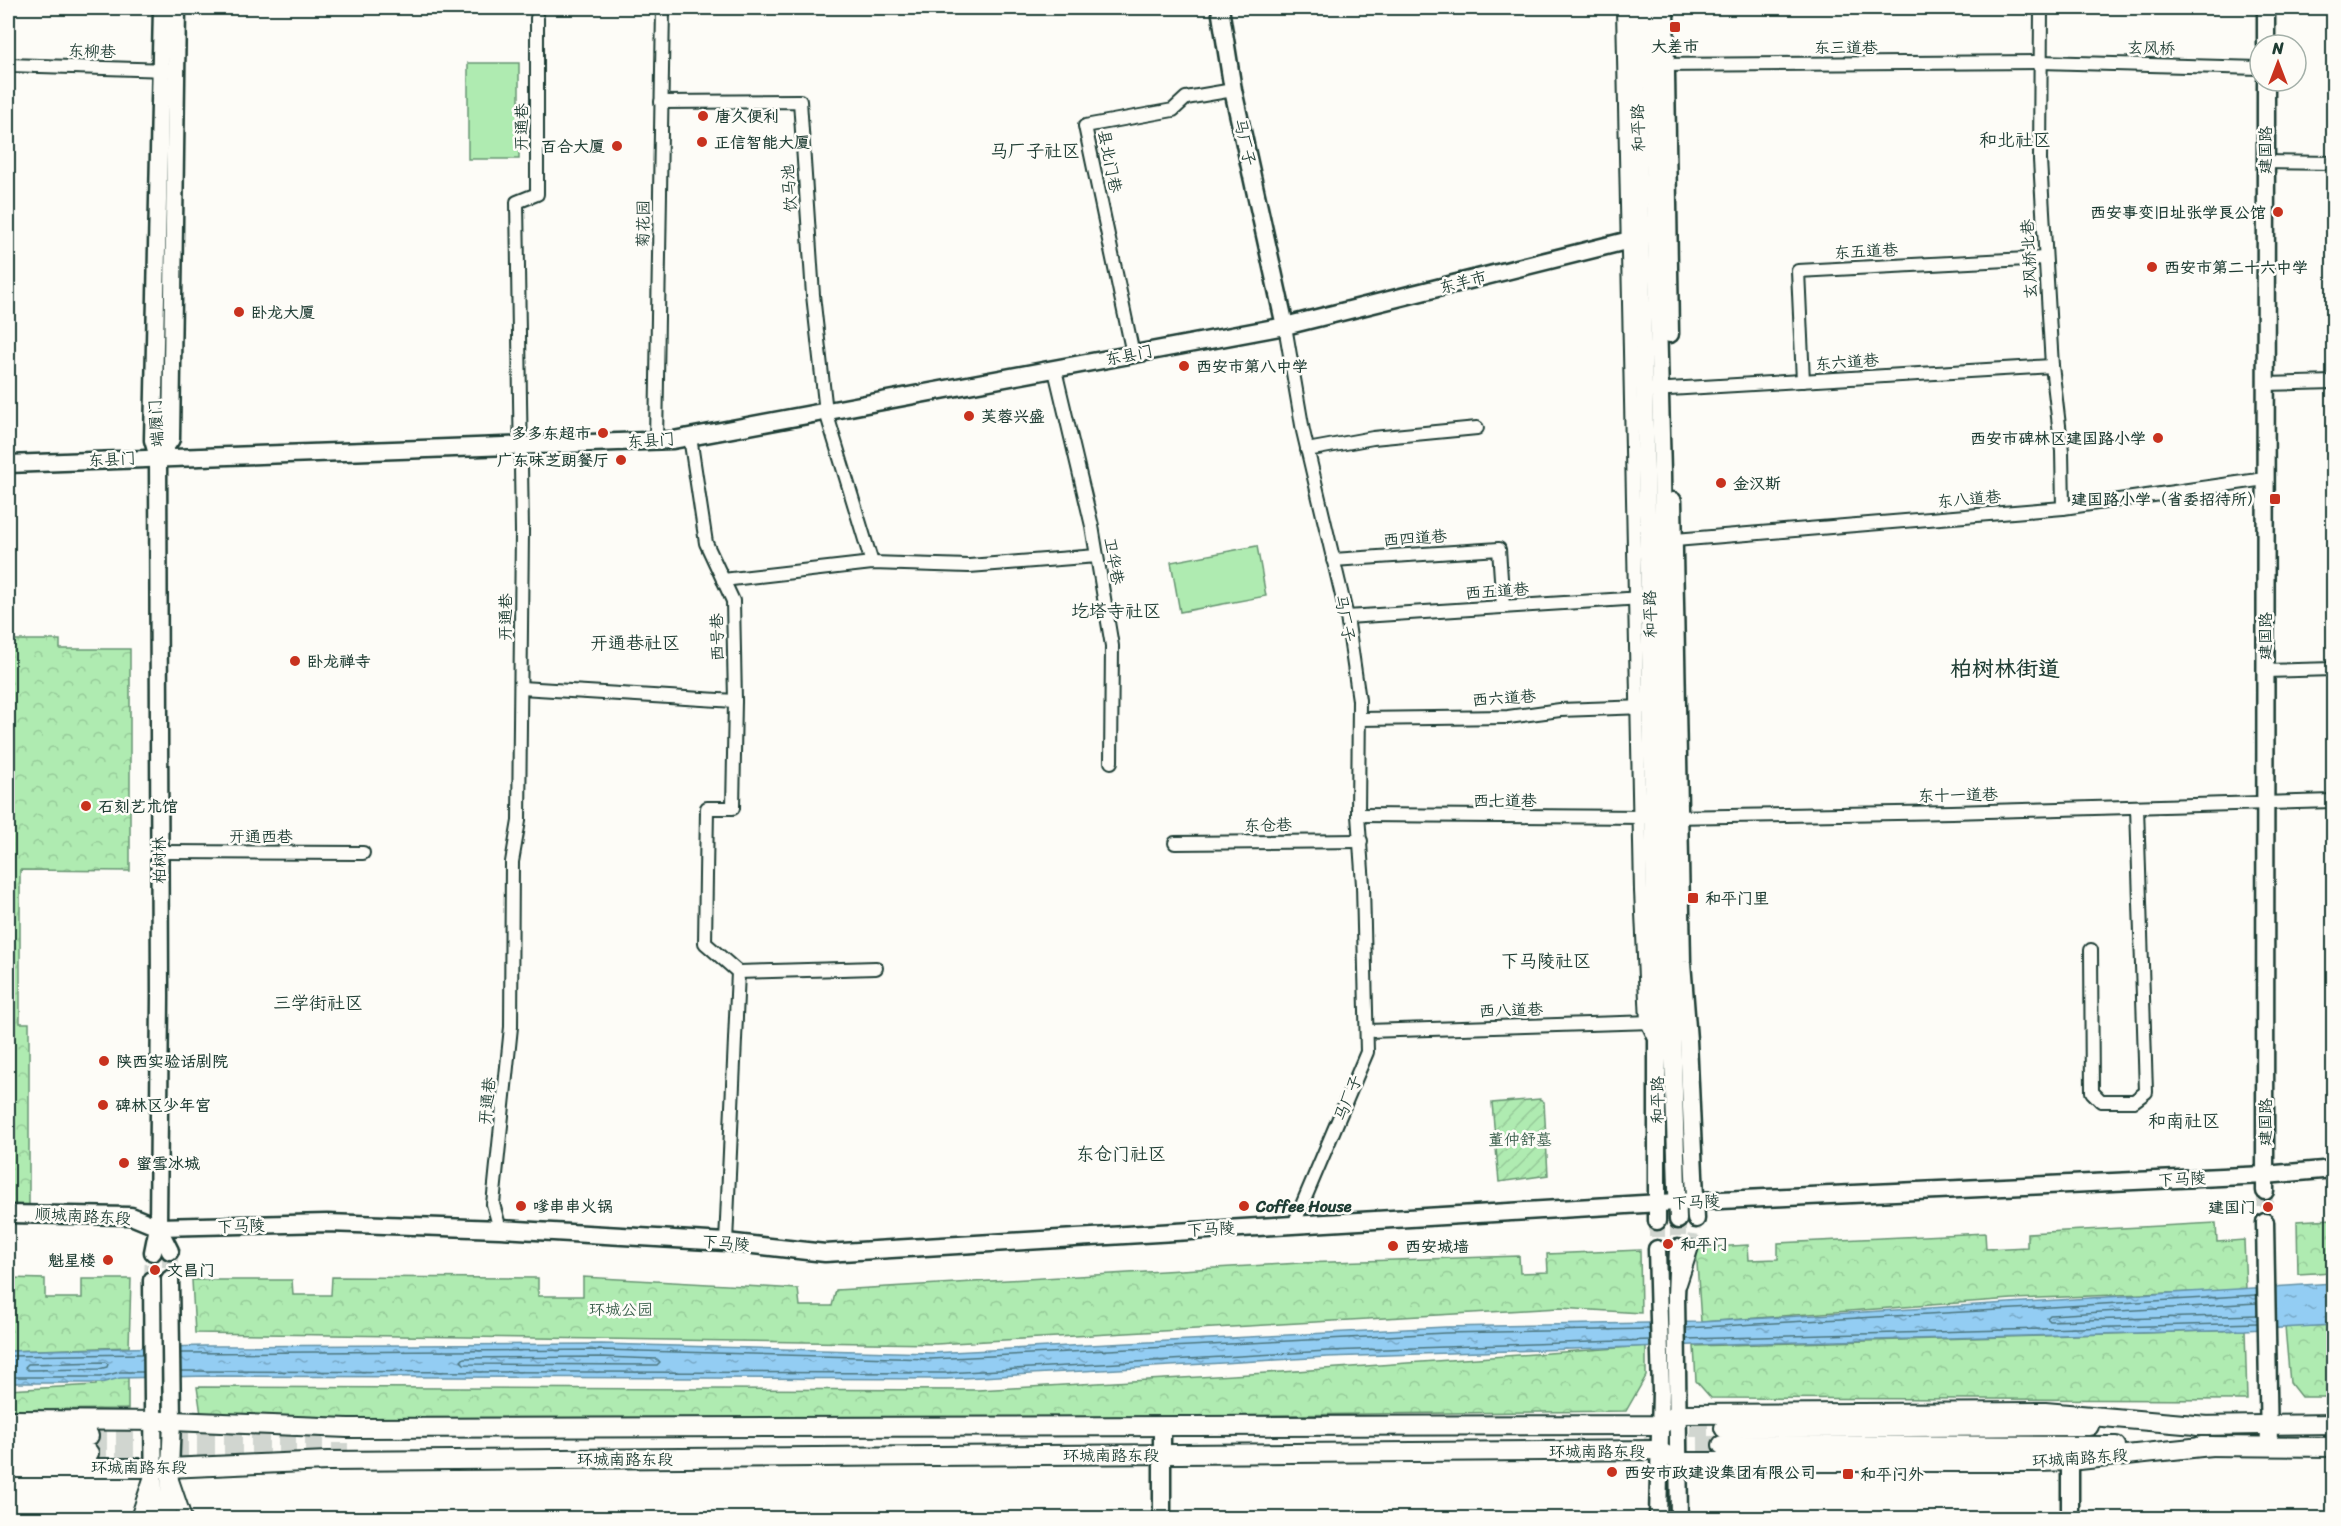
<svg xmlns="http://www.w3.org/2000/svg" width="2341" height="1526" font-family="Sriracha,'LXGW WenKai TC',sans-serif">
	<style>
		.grass { fill: #afebb1; stroke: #679472; stroke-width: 1.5 }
		.park { fill: url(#park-crowns); stroke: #679472; stroke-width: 1.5 }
		.garden { fill: url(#garden-furrows); stroke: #679472; stroke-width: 1.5 }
		.water { fill: url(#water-ripples); stroke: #6593a7; stroke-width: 1.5 }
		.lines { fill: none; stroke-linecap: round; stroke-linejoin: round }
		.shore { stroke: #4d7780; stroke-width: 1.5 }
		.street-tunnel { stroke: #d1d6d0; stroke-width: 12; stroke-dasharray: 12 6; stroke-linecap: butt }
		.secondary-tunnel { stroke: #d1d6d0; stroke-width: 16; stroke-dasharray: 16 8; stroke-linecap: butt }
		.primary-tunnel { stroke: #d1d6d0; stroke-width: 18; stroke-dasharray: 18 9; stroke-linecap: butt }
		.street-casing { stroke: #1f3d34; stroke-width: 16 }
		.secondary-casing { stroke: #1f3d34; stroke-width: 21 }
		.primary-casing { stroke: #1f3d34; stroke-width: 22 }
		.street { stroke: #fdfcf7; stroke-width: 12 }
		.secondary { stroke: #fdfcf7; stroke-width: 16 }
		.primary { stroke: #fdfcf7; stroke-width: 18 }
		.poi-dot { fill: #c8321e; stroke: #fdfcf7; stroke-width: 2 }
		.labels { text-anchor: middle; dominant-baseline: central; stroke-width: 5; stroke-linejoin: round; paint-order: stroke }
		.poi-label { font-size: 16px; font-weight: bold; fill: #1f3d34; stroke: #fdfcf7; text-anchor: start }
		.street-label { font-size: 16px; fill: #1f3d34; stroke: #fdfcf7 }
		.park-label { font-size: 16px; fill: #3c604d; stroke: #fdfcf7 }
		.neighbourhood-label { font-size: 18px; fill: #1f3d34; stroke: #fdfcf7 }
		.district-label { font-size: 22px; font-weight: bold; fill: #1f3d34; stroke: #fdfcf7 }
	</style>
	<defs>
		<pattern id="park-crowns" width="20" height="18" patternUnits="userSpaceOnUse" patternTransform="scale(1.5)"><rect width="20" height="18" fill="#afebb1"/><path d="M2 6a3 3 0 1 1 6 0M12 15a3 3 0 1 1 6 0" fill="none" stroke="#96ca99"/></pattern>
		<pattern id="garden-furrows" width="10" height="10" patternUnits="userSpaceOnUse" patternTransform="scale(1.5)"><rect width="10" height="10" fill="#afebb1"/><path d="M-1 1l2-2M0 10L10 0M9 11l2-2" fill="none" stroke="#96ca99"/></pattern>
		<pattern id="water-ripples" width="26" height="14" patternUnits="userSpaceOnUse" patternTransform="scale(1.5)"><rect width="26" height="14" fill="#93cdf3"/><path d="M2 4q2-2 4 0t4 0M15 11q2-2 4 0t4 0" fill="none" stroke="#77a8c6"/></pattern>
	</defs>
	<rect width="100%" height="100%" fill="#fdfcf7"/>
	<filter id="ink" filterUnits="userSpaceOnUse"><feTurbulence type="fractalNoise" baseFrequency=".0167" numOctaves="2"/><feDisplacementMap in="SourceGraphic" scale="12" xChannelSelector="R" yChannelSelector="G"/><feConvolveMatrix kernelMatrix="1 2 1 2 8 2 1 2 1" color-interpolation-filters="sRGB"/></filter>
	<g filter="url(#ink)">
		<g class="grass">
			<rect x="468" y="63" width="51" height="96"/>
			<path d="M 1257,546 L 1266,596 L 1180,612 L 1171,562 Z"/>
		</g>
		<g class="park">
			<path d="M 8,640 L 60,640 L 60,649 L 130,649 L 130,871 L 20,870 L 20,1023 L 29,1023 L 29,1206 L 8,1206 Z"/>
			<path d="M 2333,1219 L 2333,1272 L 2298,1274 L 2297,1221 Z"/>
			<path d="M 2216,1223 L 2217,1242 L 2244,1240 L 2246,1290 L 2012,1299 L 1701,1322 L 1696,1248 L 1748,1245 L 1749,1260 L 1778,1259 L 1778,1243 L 1985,1233 L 1986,1249 L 2027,1247 L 2027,1233 Z"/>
			<path d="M 1640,1250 L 1641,1313 L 1559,1308 L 936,1344 L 195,1333 L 192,1280 L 292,1280 L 293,1295 L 331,1295 L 332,1277 L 538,1278 L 538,1296 L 583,1296 L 583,1277 L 798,1289 L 800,1306 L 832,1306 L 836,1290 L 1300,1263 L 1519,1256 L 1520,1273 L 1548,1272 L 1547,1254 Z"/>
			<path d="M 8,1278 L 45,1279 L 45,1298 L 82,1298 L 82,1279 L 131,1279 L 129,1347 L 8,1351 Z"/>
			<path d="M 2333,1325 L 2333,1397 L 2301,1397 L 2290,1383 L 2285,1327 Z"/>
			<path d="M 2245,1330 L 2247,1400 L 1711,1398 L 1696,1381 L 1694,1346 Z"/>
			<path d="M 1646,1346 L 1646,1376 L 1626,1411 L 203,1428 L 197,1387 L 978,1390 L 1282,1372 Z"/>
			<path d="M 128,1374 L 128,1409 L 8,1410 L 8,1390 L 96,1385 L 96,1378 Z"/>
		</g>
		<path class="garden" d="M 1540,1099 L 1544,1102 L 1548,1175 L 1499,1182 L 1492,1103 Z"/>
		<path class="water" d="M 2334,1283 L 2333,1325 L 2245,1330 L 1726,1344 L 1327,1357 L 946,1379 L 208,1376 L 120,1378 L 101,1383 L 8,1383 L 8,1351 L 205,1346 L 602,1344 L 931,1353 L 1445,1327 L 1701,1322 Z"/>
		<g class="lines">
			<g class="shore">
				<path d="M 2257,1303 L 2050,1315 L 2047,1318 L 2050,1321 L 2257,1315"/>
				<path d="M 1686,1328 L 2257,1295"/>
				<path d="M 1686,1339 L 2257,1323"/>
				<path d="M 181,1353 L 602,1350 L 931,1359 L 1445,1333 L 1650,1329"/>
				<path d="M 8,1356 L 143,1354"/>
				<path d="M 602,1357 L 657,1359 L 660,1362 L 657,1365 L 464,1364 L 461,1361 L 464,1358 Z"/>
				<path d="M 105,1362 L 108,1364 L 107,1367 L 99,1369 L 28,1370 L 25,1367 L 28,1364 Z"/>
				<path d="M 181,1371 L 946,1373 L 1327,1351 L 1650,1340"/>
				<path d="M 8,1377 L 100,1377 L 120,1372 L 143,1372"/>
			</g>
			<path class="street-tunnel" d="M 1692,1247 L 1696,1219"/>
			<g class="secondary-tunnel">
				<path d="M 2265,1191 L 2265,1222"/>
				<path d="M 1678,1220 L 1678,1248"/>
				<path d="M 1657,1221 L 1657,1249"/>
				<path d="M 170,1251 L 170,1279"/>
				<path d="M 152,1280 L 153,1252"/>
			</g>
			<g class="primary-tunnel">
				<path d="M 1663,1428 L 1724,1428"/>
				<path d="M 89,1436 L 330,1435"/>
				<path d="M 1644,1446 L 1722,1445"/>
				<path d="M 89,1453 L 348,1452"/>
			</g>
			<g class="street-casing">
				<g id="street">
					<path d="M 1623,8 L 1641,891 L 1647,1022 L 1655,1039"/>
					<path d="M 2041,8 L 2040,160 L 2052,366 L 2062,451 L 2063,508"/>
					<path d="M 8,65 L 168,70"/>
					<path d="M 1658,65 L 2040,62 L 2260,68"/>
					<path d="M 661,102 L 800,101 L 813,295 L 826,412 L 872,563"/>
					<path d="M 2265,162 L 2334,163"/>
					<path d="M 1285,326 L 1303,431 L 1347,617 L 1359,700 L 1358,815 L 1363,885 L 1367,1052 L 1294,1224"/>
					<path d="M 1133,354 L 1085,126 L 1173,110 L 1186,98 L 1233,90"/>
					<path d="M 1055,370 L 1092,526 L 1112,646 L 1111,762"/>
					<path d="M 1803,381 L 1798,271 L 2045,258"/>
					<path d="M 2265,384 L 2334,382"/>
					<path d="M 1652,390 L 2052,366"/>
					<path d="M 690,437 L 706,543 L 733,601 L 735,701 L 733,808 L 707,808 L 705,943 L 738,972 L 876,968"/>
					<path d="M 656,441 L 663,8"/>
					<path d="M 1307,450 L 1373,438 L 1477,428"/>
					<path d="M 1675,540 L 2063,508 L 2265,479"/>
					<path d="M 1333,560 L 1499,549 L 1503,607"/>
					<path d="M 723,580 L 872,563 L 969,566 L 1097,556"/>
					<path d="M 1347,617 L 1642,598"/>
					<path d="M 2265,671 L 2334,669"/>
					<path d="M 521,688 L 735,701"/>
					<path d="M 1359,719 L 1508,717 L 1560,710 L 1645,707"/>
					<path d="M 1358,815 L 1647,817"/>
					<path d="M 1671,817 L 1952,812 L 2334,801"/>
					<path d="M 1175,843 L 1361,841"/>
					<path d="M 159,852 L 363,853"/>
					<path d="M 2091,950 L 2092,1092 L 2101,1101 L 2134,1101 L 2146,1092 L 2137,807"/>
					<path d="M 1367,1031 L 1653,1022"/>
					<path d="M 500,1229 L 493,1204 L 511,1027 L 512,862 L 519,821 L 522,531 L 517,202 L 537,194 L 537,18"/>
					<path d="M 726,1242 L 738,972"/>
					<path d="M 1680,1284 L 1692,1247"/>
					<path d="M 172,1480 L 185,1518"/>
					<path d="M 137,1518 L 151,1476"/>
				</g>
			</g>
			<g class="secondary-casing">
				<g id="secondary">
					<path d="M 1220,8 L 1233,90 L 1285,326"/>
					<path d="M 1635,8 L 1649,597 L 1657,1022 L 1657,1221"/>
					<path d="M 1650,8 L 1662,473 L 1668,973 L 1672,1027 L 1678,1220"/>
					<path d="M 1665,8 L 1670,334"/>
					<path d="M 2266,45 L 2266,8"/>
					<path d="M 158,457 L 171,439 L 177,8"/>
					<path d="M 8,464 L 673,440 L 1285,326 L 1642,237"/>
					<path d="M 1673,501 L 1682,962 L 1688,1040 L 1696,1219"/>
					<path d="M 2265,1191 L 2266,81"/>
					<path d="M 8,1214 L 131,1216 L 158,1227 L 327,1223 L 500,1229 L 726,1242 L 825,1253 L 1677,1202 L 2265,1175 L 2334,1169"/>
					<path d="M 2265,1222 L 2269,1446"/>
					<path d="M 158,1227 L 170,1251"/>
					<path d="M 1678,1248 L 1676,1296 L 1679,1518"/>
					<path d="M 1657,1249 L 1661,1390 L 1658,1518"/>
					<path d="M 153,1252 L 158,1227 L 160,996 L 158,457 L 153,440 L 162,8"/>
					<path d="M 152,1280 L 154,1518"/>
					<path d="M 1162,1427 L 1162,1518"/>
					<path d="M 2070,1461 L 2070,1518"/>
					<path d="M 168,1518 L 172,1421 L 170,1279"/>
				</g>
			</g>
			<g class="primary-casing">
				<g id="primary">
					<path d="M 8,1420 L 172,1421 L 348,1428 L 1661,1425 L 1678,1414 L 2045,1412 L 2207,1426"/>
					<path d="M 2197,1426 L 2334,1424"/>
					<path d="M 1724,1428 L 2089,1426"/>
					<path d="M 8,1437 L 89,1436"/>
					<path d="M 1722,1445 L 2116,1446"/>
					<path d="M 2201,1446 L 2334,1447"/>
					<path d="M 8,1453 L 89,1453"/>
					<path d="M 8,1468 L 168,1468 L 328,1461 L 1658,1450 L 1678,1462 L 2037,1462 L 2070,1461 L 2211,1446"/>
				</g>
			</g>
			<use href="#street" class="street"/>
			<use href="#secondary" class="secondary"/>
			<use href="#primary" class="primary"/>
		</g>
	</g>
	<g class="poi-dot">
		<rect x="1669" y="21" width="12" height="12" rx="3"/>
		<circle cx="703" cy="116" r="6"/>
		<circle cx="702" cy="142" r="6"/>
		<circle cx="617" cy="146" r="6"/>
		<circle cx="2278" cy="212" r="6"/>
		<circle cx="2152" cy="267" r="6"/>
		<circle cx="239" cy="312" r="6"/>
		<circle cx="1184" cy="366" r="6"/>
		<circle cx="969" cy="416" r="6"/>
		<circle cx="603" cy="433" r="6"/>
		<circle cx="2158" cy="438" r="6"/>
		<circle cx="621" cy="460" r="6"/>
		<circle cx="1721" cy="483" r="6"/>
		<rect x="2269" y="493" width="12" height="12" rx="3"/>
		<circle cx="295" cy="661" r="6"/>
		<circle cx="86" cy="806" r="6"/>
		<rect x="1687" y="892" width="12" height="12" rx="3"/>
		<circle cx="104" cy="1061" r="6"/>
		<circle cx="103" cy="1105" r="6"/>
		<circle cx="124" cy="1163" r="6"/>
		<circle cx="521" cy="1206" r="6"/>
		<circle cx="1244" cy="1206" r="6"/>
		<circle cx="2268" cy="1207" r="6"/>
		<circle cx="1668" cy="1244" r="6"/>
		<circle cx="1393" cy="1246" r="6"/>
		<circle cx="108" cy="1260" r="6"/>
		<circle cx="155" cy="1270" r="6"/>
		<circle cx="1612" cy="1472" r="6"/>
		<rect x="1842" y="1468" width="12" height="12" rx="3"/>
	</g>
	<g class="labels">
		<g class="poi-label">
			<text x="1675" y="46" text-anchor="middle">大差市</text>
			<text x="715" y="116">唐久便利</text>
			<text x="714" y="142">正信智能大厦</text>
			<text x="605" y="146" text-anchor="end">百合大厦</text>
			<text x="2266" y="212" text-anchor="end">西安事变旧址张学良公馆</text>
			<text x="2164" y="267">西安市第二十六中学</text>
			<text x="251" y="312">卧龙大厦</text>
			<text x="1196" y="366">西安市第八中学</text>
			<text x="981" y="416">芙蓉兴盛</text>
			<text x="591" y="433" text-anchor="end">多多东超市</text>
			<text x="2146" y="438" text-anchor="end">西安市碑林区建国路小学</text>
			<text x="609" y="460" text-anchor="end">广东味芝朗餐厅</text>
			<text x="1733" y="483">金汉斯</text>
			<text x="2263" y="499" text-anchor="end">建国路小学（省委招待所）</text>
			<text x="307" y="661">卧龙禅寺</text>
			<text x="98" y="806">石刻艺术馆</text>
			<text x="1705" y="898">和平门里</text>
			<text x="116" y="1061">陕西实验话剧院</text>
			<text x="115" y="1105">碑林区少年宫</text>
			<text x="136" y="1163">蜜雪冰城</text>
			<text x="533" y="1206">嗲串串火锅</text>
			<text x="1256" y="1206">Coffee House</text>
			<text x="2256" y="1207" text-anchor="end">建国门</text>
			<text x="1680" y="1244">和平门</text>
			<text x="1405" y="1246">西安城墙</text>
			<text x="96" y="1260" text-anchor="end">魁星楼</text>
			<text x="167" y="1270">文昌门</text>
			<text x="1624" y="1472">西安市政建设集团有限公司</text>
			<text x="1860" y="1474">和平门外</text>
		</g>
		<g class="street-label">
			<text x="1846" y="47">东三道巷</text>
			<text transform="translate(2151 48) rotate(1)">玄风桥</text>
			<text transform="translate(92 51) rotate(2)">东柳巷</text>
			<text transform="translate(521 127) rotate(-90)">开通巷</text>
			<text transform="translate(1638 128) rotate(-92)">和平路</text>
			<text transform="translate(1245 142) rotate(77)">马厂子</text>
			<text transform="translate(2265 150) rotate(-90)">建国路</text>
			<text transform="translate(1110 161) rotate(79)">县北门巷</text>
			<text transform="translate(789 188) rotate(-94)">饮马池</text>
			<text transform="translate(643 224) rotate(-89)">菊花园</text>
			<text transform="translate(1866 251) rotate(-3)">东五道巷</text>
			<text transform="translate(2029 259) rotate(-93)">玄风桥北巷</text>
			<text transform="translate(1463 282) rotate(-14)">东羊市</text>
			<text transform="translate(1129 355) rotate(-11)">东县门</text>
			<text transform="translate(1847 362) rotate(-4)">东六道巷</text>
			<text transform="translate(156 423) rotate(-93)">端履门</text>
			<text transform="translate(651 440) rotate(-4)">东县门</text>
			<text transform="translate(112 459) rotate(-3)">东县门</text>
			<text transform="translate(1969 499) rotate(-5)">东八道巷</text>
			<text transform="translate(1415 538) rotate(-4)">西四道巷</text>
			<text transform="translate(1114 561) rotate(80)">卫华巷</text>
			<text transform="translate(1497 591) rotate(-4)">西五道巷</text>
			<text transform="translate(1650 614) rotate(-91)">和平路</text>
			<text transform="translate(505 617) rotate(-90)">开通巷</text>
			<text transform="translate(1345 618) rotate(79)">马厂子</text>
			<text transform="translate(2265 636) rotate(-90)">建国路</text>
			<text transform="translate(717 637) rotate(-91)">西号巷</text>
			<text transform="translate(1504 698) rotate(-4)">西六道巷</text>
			<text transform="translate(1958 795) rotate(-1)">东十一道巷</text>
			<text x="1505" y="800">西七道巷</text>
			<text transform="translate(1268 825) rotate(-1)">东仓巷</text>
			<text x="261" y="836">开通西巷</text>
			<text transform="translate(159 860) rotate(-90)">柏树林</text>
			<text transform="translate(1511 1010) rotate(-2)">西八道巷</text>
			<text transform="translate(1348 1098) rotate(-68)">马厂子</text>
			<text transform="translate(1657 1100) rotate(-90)">和平路</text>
			<text transform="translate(487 1101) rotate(-84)">开通巷</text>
			<text transform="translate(2265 1122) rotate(-90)">建国路</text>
			<text transform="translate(2182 1179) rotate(-3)">下马陵</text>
			<text transform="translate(1696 1202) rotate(-3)">下马陵</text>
			<text transform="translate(83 1216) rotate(3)">顺城南路东段</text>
			<text transform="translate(241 1226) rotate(-2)">下马陵</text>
			<text transform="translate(1211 1229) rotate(-3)">下马陵</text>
			<text transform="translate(726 1243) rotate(5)">下马陵</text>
			<text x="1597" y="1451">环城南路东段</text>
			<text x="1111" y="1455">环城南路东段</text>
			<text transform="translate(2080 1458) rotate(-4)">环城南路东段</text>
			<text x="625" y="1459">环城南路东段</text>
			<text x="139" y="1467">环城南路东段</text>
		</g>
		<g class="park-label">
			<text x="1520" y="1139">董仲舒墓</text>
			<text x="621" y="1309">环城公园</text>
		</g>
		<g class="neighbourhood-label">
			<text x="2015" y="140">和北社区</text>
			<text x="1035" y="151">马厂子社区</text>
			<text x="1116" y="611">圪塔寺社区</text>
			<text x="635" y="643">开通巷社区</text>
			<text x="1546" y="961">下马陵社区</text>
			<text x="318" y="1003">三学街社区</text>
			<text x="2184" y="1121">和南社区</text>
			<text x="1121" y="1154">东仓门社区</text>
		</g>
		<g class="district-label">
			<text x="2005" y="668">柏树林街道</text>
		</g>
	</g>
	<rect width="2341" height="1526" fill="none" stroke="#fdfcf7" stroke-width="30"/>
	<rect x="15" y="15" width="2311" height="1496" fill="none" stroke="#1f3d34" stroke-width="2" filter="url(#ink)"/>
	<g transform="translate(2278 63)"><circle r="28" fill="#fdfcf7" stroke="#a4b0a9" stroke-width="1.5"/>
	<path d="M0-4.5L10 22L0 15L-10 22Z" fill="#c8321e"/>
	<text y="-9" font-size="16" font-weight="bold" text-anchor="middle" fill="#1f3d34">N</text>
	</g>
</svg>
